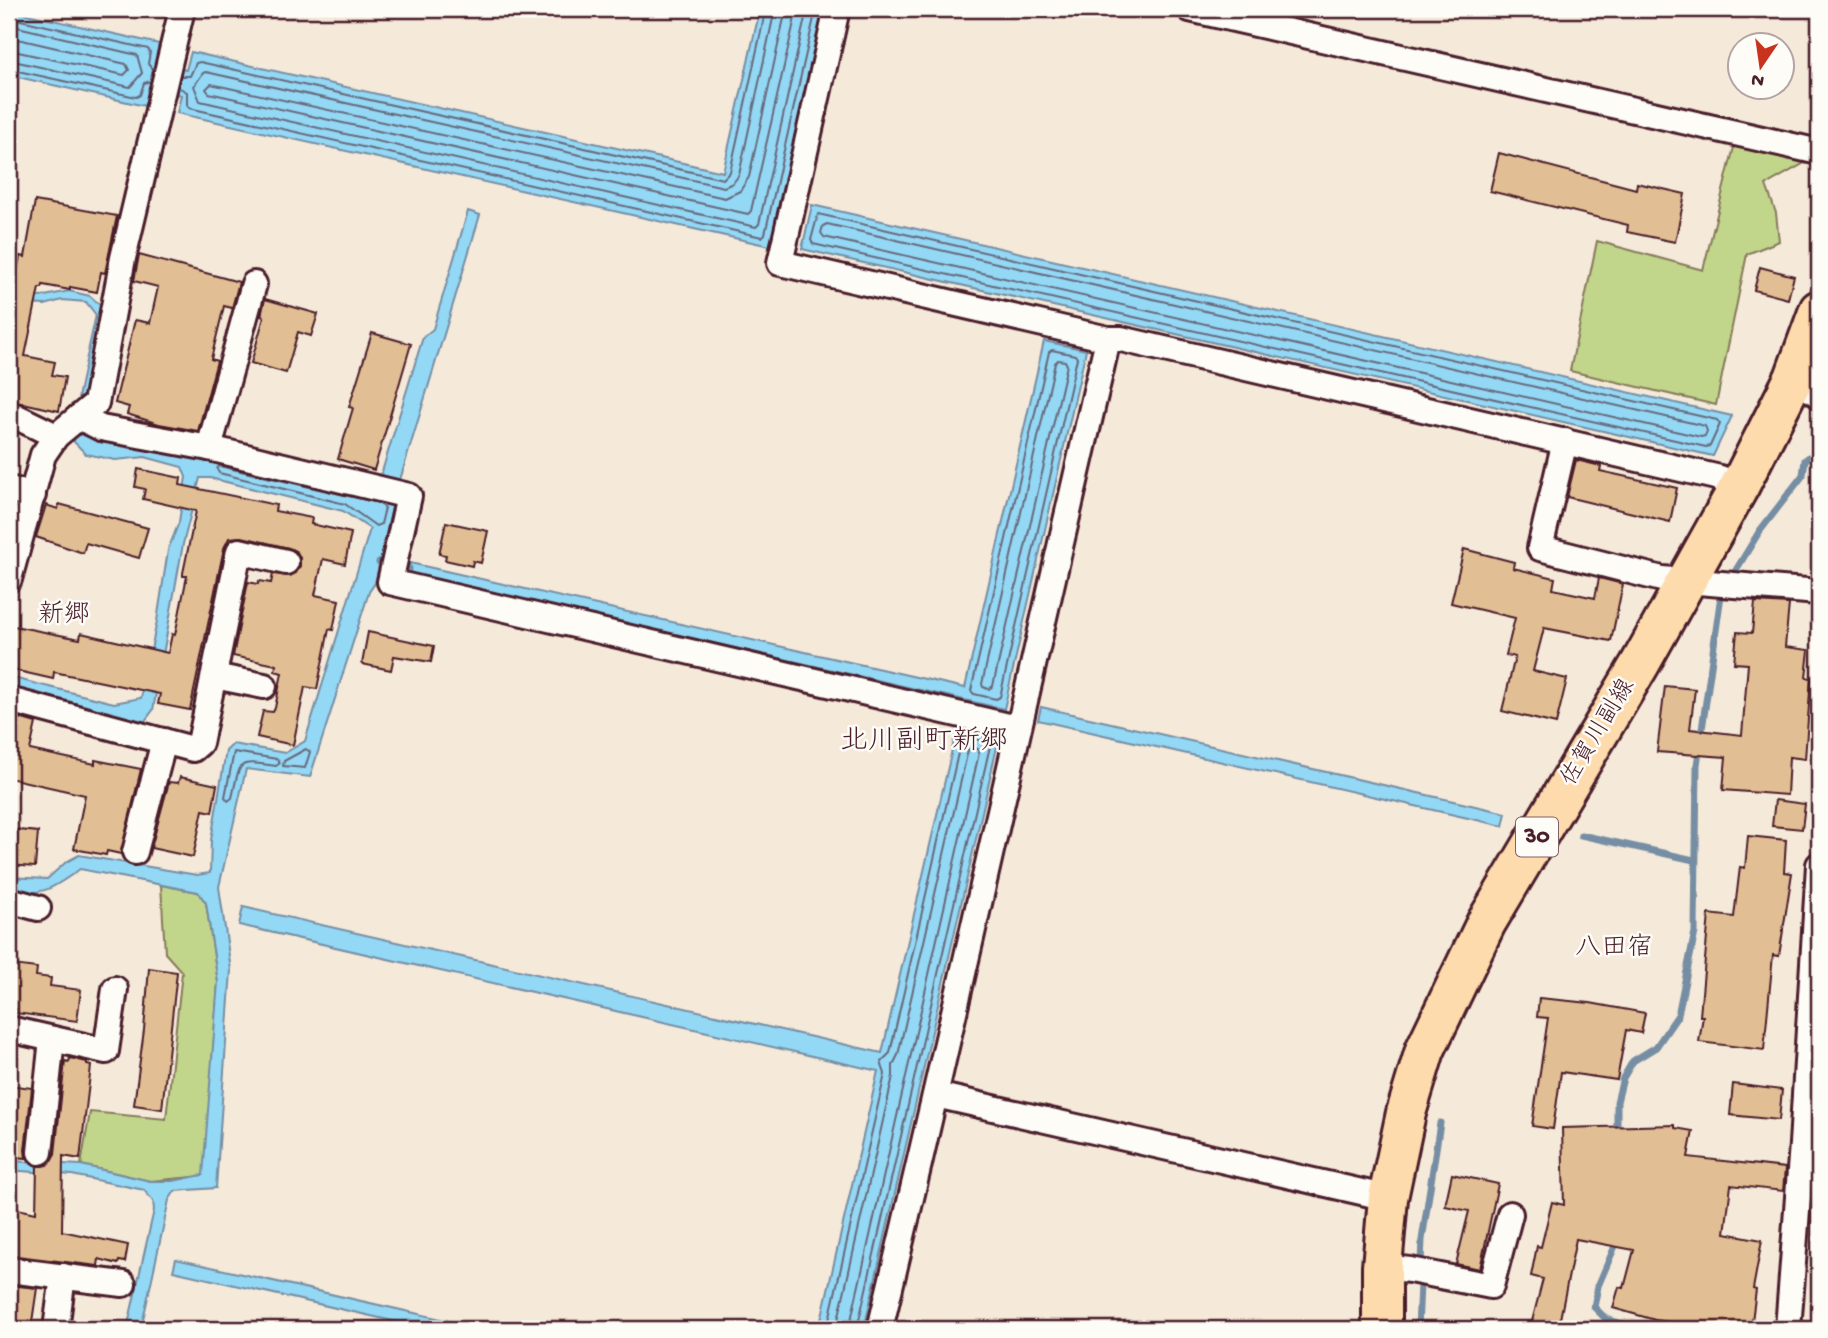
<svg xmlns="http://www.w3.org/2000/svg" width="1828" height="1338" font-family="'Gochi Hand','Klee One',sans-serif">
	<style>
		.green { fill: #c1d58b; stroke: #867a5b; stroke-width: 2 }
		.water { fill: #93d8f5; stroke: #768ea4; stroke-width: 2 }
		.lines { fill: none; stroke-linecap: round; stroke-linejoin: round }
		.shore { stroke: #67697c; stroke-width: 2 }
		.stream { stroke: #768ea4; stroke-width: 7 }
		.building { fill: #e1be93; stroke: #4a1f2b; stroke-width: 2 }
		.minor-casing { stroke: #4a1f2b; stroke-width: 30 }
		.primary-casing { stroke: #4a1f2b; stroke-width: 44 }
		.minor { stroke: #fdfcf7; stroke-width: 24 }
		.primary { stroke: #fedbac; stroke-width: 38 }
		.labels { text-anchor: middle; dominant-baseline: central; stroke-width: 5; stroke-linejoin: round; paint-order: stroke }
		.shield { fill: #fdfcf7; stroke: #806168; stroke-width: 2 }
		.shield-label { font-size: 23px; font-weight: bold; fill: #4a1f2b }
		.street-label { font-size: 24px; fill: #4a1f2b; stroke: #fdfcf7 }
		.neighbourhood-label { font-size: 26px; fill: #4a1f2b; stroke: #fdfcf7 }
		.quarter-label { font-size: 28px; fill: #4a1f2b; stroke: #fdfcf7 }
	</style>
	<rect width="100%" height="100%" fill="#f5e9d9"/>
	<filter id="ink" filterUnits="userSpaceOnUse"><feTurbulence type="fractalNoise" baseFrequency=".0143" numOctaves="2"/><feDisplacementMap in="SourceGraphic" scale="14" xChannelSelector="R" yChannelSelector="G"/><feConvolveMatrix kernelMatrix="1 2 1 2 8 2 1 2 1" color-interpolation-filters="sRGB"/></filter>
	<g filter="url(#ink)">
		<g class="green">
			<path d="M 1735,143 L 1806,162 L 1766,185 L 1776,213 L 1779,241 L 1747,254 L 1716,405 L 1570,371 L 1597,241 L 1703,270 Z"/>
			<path d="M 161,885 L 198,892 L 206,903 L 218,982 L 204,1176 L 150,1181 L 81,1165 L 90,1112 L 166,1119 L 182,972 L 165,953 Z"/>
			<path d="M 1595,1322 L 1609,1329 L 1561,1329 L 1562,1327 Z"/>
		</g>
		<g class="water">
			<path d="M 760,9 L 823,9 L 770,246 L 177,113 L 181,95 L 149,87 L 145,106 L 9,75 L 9,10 L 159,44 L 155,63 L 186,70 L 191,52 L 723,172 Z"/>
			<path d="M 812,205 L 1732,416 L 1713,456 L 802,249 Z"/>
			<path d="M 468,211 L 480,215 L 400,480 L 381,475 L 423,337 L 433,329 Z"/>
			<path d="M 9,291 L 40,297 L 69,291 L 90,296 L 107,311 L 83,433 L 99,440 L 129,441 L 393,504 L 375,583 L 369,592 L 310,777 L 246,769 L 219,887 L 231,970 L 216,1188 L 175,1191 L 169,1200 L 141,1329 L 127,1329 L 154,1210 L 153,1201 L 144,1190 L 72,1175 L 9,1170 L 9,1161 L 81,1165 L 150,1181 L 173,1181 L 203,1175 L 218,982 L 206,903 L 198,892 L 80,869 C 53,888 43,897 9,890 L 9,877 L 47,879 L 66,862 L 79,855 L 197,875 L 210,873 L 211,840 L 226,751 L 233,744 L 285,753 L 305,741 L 370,529 L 343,511 L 210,478 L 200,478 L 183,544 L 153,710 L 141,726 L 9,692 L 9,677 L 114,703 L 141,698 L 157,621 L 168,550 L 179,522 L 186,477 L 182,467 L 145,457 L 115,460 L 86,454 L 74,442 L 79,393 L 96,315 L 86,302 L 62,300 L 45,305 L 9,303 Z"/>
			<path d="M 1044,341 L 1086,350 L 1004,709 L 408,574 L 410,563 L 965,688 Z"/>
			<path d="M 1041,707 L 1506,813 L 1503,826 L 1038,720 Z"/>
			<path d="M 957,728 L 999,738 L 864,1329 L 819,1329 L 878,1071 L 239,925 L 243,907 L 882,1053 Z"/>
			<path d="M 1819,1223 L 1819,1329 L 1811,1329 Z"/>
			<path d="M 176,1259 L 485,1329 L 428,1329 L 173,1271 Z"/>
		</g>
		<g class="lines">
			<g class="shore">
				<path d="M 9,9 L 10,15 L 16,19 L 148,49 L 150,52 L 148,64 L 153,70"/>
				<path d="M 775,9 L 739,175 L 733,183 L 724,187 L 206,72 L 203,73 L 194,86 L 200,101 L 756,227 L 759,224 L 807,9"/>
				<path d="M 786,9 L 749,177 L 740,191 L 725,198 L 211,84 L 206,89 L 209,93 L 748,214 L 751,211 L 797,9"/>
				<path d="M 9,25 L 137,55 L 142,73 L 130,87 L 9,60"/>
				<path d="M 9,37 L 126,64 L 129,70 L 124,75 L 9,50"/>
				<path d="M 9,69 L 136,97 L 140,95 L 144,83 L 151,81"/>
				<path d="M 180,76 L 190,76 L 196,63 L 200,62 L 723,179 L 730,172 L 766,9"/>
				<path d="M 178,87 L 187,92 L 187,105 L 189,108 L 762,237 L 765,234 L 816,9"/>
				<path d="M 818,214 L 1717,420 L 1720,424 L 1710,446 L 1706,447 L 813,244 L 811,240 Z"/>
				<path d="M 827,224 L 1705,426 L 1707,431 L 1705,436 L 1701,437 L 824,237 L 821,233 L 823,226 Z"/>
				<path d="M 1052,350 L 1075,355 L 1077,358 L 1000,697 L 996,699 L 974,694 L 971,691 L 1049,352 Z"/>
				<path d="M 1058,360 L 1065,361 L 1067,365 L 993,686 L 989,689 L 983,687 L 982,684 L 1055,363 Z"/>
				<path d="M 219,466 L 379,503 L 385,508 L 381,524 L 376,526 L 345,504 L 219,473 L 217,469 Z"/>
				<path d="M 306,749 L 310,752 L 305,768 L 283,766 L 284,761 Z"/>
				<path d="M 234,752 L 277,759 L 280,763 L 276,766 C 236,761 241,759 232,798 L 228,801 L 225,797 Z"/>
				<path d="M 827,1329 L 885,1074 L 881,1062 L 890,1053 L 961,740 L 966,737 L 988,742 L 990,746 L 857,1329"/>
				<path d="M 836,1329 L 893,1076 L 893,1065 L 898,1055 L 968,750 L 972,748 L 978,749 L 979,753 L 849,1329"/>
			</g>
			<g class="stream">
				<path d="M 379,562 L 409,569"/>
				<path d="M 1730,580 L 1759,532 L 1803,475 L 1805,460 L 1813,454"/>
				<path d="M 1581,835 L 1694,860"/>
				<path d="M 1617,1136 L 1617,1102 L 1623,1078 L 1633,1061 L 1656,1047 L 1678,1015 L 1695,932 L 1697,765 L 1721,595 L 1724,591"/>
				<path d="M 1618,1239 L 1598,1286 L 1594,1307 L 1606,1319 L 1640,1329"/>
				<path d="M 1418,1329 L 1422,1240 L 1440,1123"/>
			</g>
		</g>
		<g class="building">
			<path d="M 1499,153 L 1636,189 L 1637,183 L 1685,194 L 1675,242 L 1627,232 L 1628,225 L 1490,191 Z"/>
			<path d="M 35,201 L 117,216 L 105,273 L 101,272 L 97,292 L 70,287 L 70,290 L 43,285 L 42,288 L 39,288 L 25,356 L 55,362 L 52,375 L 65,377 L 59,411 L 23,403 L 12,399 L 14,392 L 9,392 L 9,315 L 20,256 L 25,257 Z"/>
			<path d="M 139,255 L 239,282 L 232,308 L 224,306 L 211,359 L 217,361 L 198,431 L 159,424 L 127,414 L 129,407 L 115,403 L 135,320 L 150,323 L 158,287 L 134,281 Z"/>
			<path d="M 1760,267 L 1794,276 L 1788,299 L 1754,290 Z"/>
			<path d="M 265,299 L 318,314 L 311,336 L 298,332 L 286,373 L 251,363 L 264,317 L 261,316 Z"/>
			<path d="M 372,333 L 411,344 L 374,470 L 338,459 L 353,408 L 349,407 Z"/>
			<path d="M 1576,460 L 1601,466 L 1600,471 L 1677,488 L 1670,522 L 1567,497 Z"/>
			<path d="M 138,469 L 181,478 L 180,485 L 276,505 L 275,511 L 312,518 L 311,524 L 351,533 L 345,564 L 323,559 L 315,595 L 339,600 L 333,630 L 329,629 L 317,689 L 305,687 L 293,745 L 257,737 L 263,711 L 273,712 L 275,708 L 282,673 L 275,671 L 276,665 L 233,656 L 248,582 L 258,584 L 259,581 L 271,583 L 273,574 L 290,576 L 296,573 L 300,566 L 300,558 L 297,552 L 289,548 L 242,537 L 229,538 L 224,548 L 190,710 L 158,704 L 160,694 L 54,672 L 53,679 L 9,669 L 9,625 L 80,639 L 81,633 L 168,653 L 172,634 L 175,635 L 187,576 L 183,576 L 183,573 L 196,511 L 143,499 L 145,489 L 135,487 Z"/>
			<path d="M 59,504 L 148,528 L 139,558 L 86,543 L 83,553 L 36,537 L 46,505 L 58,509 Z"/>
			<path d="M 446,522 L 488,531 L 481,563 L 473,561 L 472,566 L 445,560 L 446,555 L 439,554 Z"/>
			<path d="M 1464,549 L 1514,562 L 1513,568 L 1555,578 L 1553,589 L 1595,598 L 1599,578 L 1623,584 L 1611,641 L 1544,628 L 1533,671 L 1567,679 L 1556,724 L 1502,711 L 1515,657 L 1506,655 L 1515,618 L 1451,603 Z"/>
			<path d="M 1755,602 L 1789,604 L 1785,647 L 1809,650 L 1806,677 L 1811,678 L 1805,759 L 1789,757 L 1787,795 L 1723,790 L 1726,757 L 1657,752 L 1665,686 L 1695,689 L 1690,729 L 1742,735 L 1748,664 L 1734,663 L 1737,632 L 1752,633 Z"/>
			<path d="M 368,632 L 434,646 L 431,662 L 394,656 L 391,670 L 362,664 Z"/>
			<path d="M 9,715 L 36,723 L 30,750 L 95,764 L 95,760 L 141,769 L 121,854 L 107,851 L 106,855 L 74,849 L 85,795 L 9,778 Z"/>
			<path d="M 180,777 L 217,785 L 212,812 L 203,810 L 193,857 L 151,848 L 169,782 L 178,783 Z"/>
			<path d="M 1775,800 L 1805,804 L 1802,829 L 1772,826 Z"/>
			<path d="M 9,829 L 38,832 L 35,867 L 9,865 Z"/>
			<path d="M 1748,836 L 1786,840 L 1784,872 L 1792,873 L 1779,956 L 1773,955 L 1764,1050 L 1699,1042 L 1703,1016 L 1700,1016 L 1709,914 L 1734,917 L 1740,867 L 1745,868 Z"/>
			<path d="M 13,965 L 37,968 L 36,976 L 51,978 L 50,986 L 81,990 L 77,1021 L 15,1013 L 16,1009 L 9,1008 Z"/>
			<path d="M 149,968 L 177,972 L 162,1109 L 134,1105 L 144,1030 Z"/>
			<path d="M 1539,998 L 1590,1003 L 1645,1013 L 1641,1033 L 1626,1030 L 1617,1080 L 1561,1072 L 1553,1129 L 1532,1126 L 1548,1018 L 1537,1017 Z"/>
			<path d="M 70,1058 L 87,1062 L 87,1065 L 91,1066 L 80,1159 L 63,1156 L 62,1231 L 128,1245 L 125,1262 L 119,1261 L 118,1264 L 99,1259 L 98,1266 L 9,1255 L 9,1229 L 13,1208 L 36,1213 L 37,1166 L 47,1165 L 55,1154 L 65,1061 L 69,1062 Z"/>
			<path d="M 1733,1084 L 1782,1090 L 1779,1120 L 1730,1115 Z"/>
			<path d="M 9,1085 L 32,1088 L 25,1150 L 26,1158 L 9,1156 Z"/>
			<path d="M 1675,1125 L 1675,1128 L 1693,1131 L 1688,1157 L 1785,1168 L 1783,1191 L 1731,1185 L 1725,1233 L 1762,1240 L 1753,1289 L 1756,1290 L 1751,1329 L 1722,1329 L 1655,1320 L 1613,1308 L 1619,1287 L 1624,1288 L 1634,1250 L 1576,1239 L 1558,1329 L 1530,1329 L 1543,1279 L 1531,1276 L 1537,1246 L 1541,1247 L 1552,1202 L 1564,1205 L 1562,1128 Z"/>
			<path d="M 1452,1174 L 1498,1184 L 1480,1269 L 1456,1264 L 1469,1211 L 1445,1206 Z"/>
			<path d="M 9,1285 L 37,1288 L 31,1329 L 9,1325 Z"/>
		</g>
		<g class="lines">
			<g class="minor-casing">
				<g id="minor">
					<path d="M 837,9 L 780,263 L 1108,339 C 1031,669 959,1000 880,1329"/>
					<path d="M 1190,9 L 1819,152"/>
					<path d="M 1108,339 L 1121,339 L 1720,478 L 1740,485"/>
					<path d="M 1794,378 L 1819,395"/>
					<path d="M 9,413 L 56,436"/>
					<path d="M 79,417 L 101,428 L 209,448 L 409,496 L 390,582 L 1017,728"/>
					<path d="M 1565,441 L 1540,548 L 1662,579 L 1819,592"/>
					<path d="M 209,448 L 254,284"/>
					<path d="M 9,489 L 33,495"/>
					<path d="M 9,579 L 43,455 L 56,436 L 96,403 L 123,258 L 182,9"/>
					<path d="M 214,676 L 264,686"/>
					<path d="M 9,700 L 193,749 L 200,743 L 239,551 L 286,562"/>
					<path d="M 135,852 L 164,741"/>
					<path d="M 9,900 L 38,908"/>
					<path d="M 9,1029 L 106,1051 L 115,989"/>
					<path d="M 936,1095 L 1388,1198"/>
					<path d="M 40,1152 L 52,1039"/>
					<path d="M 1382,1267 L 1410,1270 L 1491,1286 L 1510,1214"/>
					<path d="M 9,1270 L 123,1284"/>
					<path d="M 56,1329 L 63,1276"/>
					<path d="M 1788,1329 L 1802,1144 L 1819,865"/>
				</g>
			</g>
			<g class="primary-casing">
				<path id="primary" d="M 1382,1329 L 1382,1267 L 1388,1198 L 1406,1113 L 1425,1050 L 1486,923 L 1640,664 L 1740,485 L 1794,378 L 1819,310"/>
			</g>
			<use href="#minor" class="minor"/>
			<use href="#primary" class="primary"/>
		</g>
	</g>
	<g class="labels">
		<rect class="shield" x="1516" y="817.5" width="42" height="39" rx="5"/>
		<g class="shield-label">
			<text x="1537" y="837">30</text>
		</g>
		<g class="street-label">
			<text transform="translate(1599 733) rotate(-59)">佐賀川副線</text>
		</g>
		<g class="neighbourhood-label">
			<text x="64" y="616">新郷</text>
			<text x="1614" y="949">八田宿</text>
		</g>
		<g class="quarter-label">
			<text x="924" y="742">北川副町新郷</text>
		</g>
	</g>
	<rect width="1828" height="1338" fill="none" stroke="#fdfcf7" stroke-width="35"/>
	<rect x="18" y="18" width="1793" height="1303" fill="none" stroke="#4a1f2b" stroke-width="2.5" filter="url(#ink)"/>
	<g transform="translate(1761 66) rotate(193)"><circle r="33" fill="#fdfcf7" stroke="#b5a4a5" stroke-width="2"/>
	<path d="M0-5L12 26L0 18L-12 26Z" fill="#c8321e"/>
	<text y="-10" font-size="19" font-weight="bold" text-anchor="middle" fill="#4a1f2b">N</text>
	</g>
</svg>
